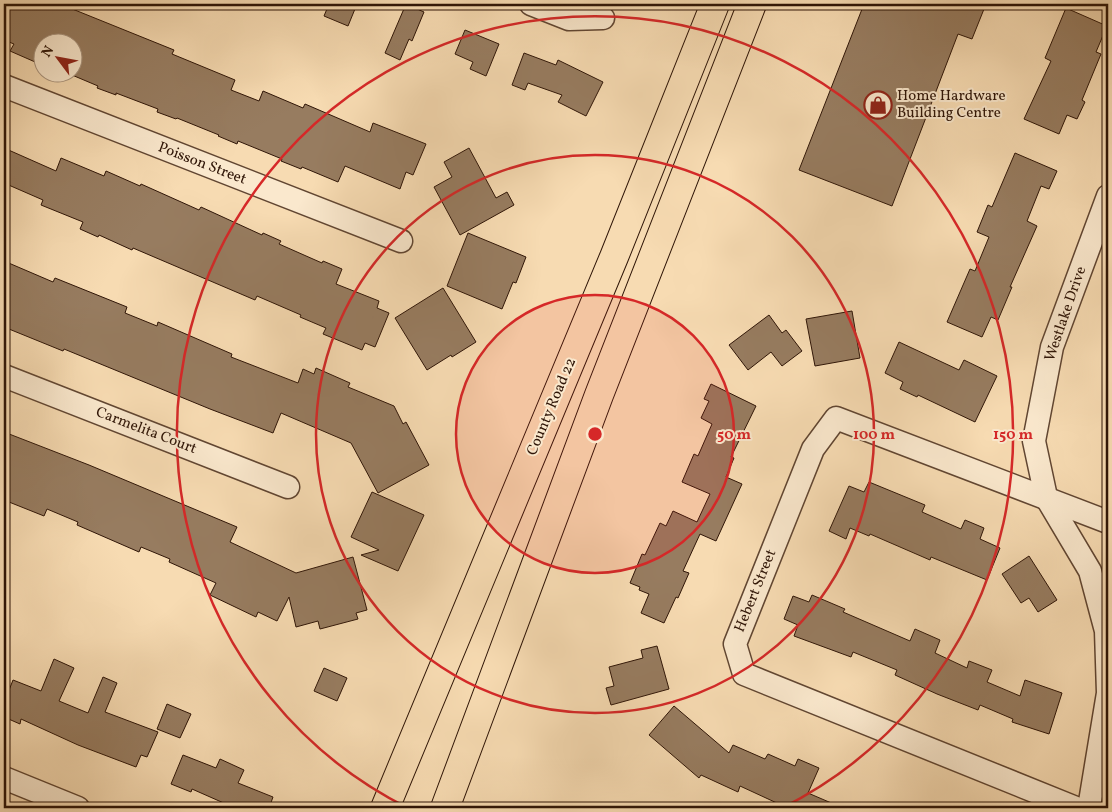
<svg xmlns="http://www.w3.org/2000/svg" width="1112" height="812" font-family="Vollkorn,serif">
	<style>
		.building { fill: #977c60; stroke: #2f1507 }
		.lines { fill: none; stroke-linecap: round; stroke-linejoin: round }
		.street-casing { stroke: #614632; stroke-width: 25 }
		.primary-casing { stroke: #2f1507; stroke-width: 30 }
		.street { stroke: #fae8cd; stroke-width: 22 }
		.primary { stroke: #f7dbb2; stroke-width: 28 }
		.ring { fill: none; stroke: #d62828; stroke-width: 2.5 }
		.labels { text-anchor: middle; dominant-baseline: central; stroke-width: 4; stroke-linejoin: round; paint-order: stroke }
		.poi-label { font-size: 15px; fill: #2f1507; stroke: #fae8cd; text-anchor: start }
		.street-label { font-size: 15px; fill: #2f1507; stroke: #fae8cd }
		.centre { fill: #d62828; stroke: #fae8cd; stroke-width: 2.5 }
		.ring-label { font-size: 15px; text-anchor: middle; font-weight: bold; fill: #d62828; stroke: #fae8cd; stroke-width: 4; stroke-linejoin: round; paint-order: stroke }
	</style>
	<rect width="100%" height="100%" fill="#f7dbb2"/>
	<filter id="stains"><feTurbulence type="fractalNoise" baseFrequency=".004" numOctaves="4"/><feColorMatrix values="0 0 0 0 .2 0 0 0 0 .09 0 0 0 0 .02 0 0 0 .5 -.17"/></filter>
	<radialGradient id="worn" r=".72"><stop offset=".6" stop-color="#630" stop-opacity="0"/><stop offset="1" stop-color="#630" stop-opacity=".3"/></radialGradient>
	<g class="building">
		<path d="M 4,4 L 60,4 L 174,50 L 172,54 L 235,80 L 231,90 L 259,101 L 263,91 L 303,108 L 305,104 L 370,132 L 373,123 L 426,144 L 413,175 L 406,172 L 400,189 L 345,166 L 338,182 L 302,167 L 301,169 L 281,161 L 282,159 L 238,141 L 237,144 L 218,136 L 219,135 L 177,118 L 176,119 L 157,112 L 158,109 L 116,93 L 116,95 L 97,88 L 98,86 L 72,75 L 72,42 L 42,42 L 42,65 L 10,51 L 14,44 L 4,40 Z"/>
		<path d="M 329,4 L 357,4 L 348,26 L 324,16 Z"/>
		<path d="M 406,4 L 424,12 L 412,41 L 409,39 L 400,60 L 385,53 Z"/>
		<path d="M 864,4 L 986,4 L 972,39 L 958,34 L 892,206 L 799,170 Z"/>
		<path d="M 1066,8 L 1107,26 L 1096,52 L 1101,54 L 1082,100 L 1085,102 L 1077,119 L 1067,115 L 1059,134 L 1024,119 L 1051,61 L 1045,58 Z"/>
		<path d="M 465,30 L 499,44 L 486,76 L 470,69 L 473,62 L 455,54 Z"/>
		<path d="M 524,53 L 556,65 L 558,60 L 603,82 L 586,116 L 558,102 L 562,95 L 528,83 L 525,90 L 512,85 Z"/>
		<path d="M 4,148 L 56,171 L 61,158 L 104,176 L 106,171 L 140,186 L 141,184 L 199,210 L 201,207 L 262,235 L 263,233 L 281,241 L 279,244 L 322,263 L 323,261 L 342,269 L 336,284 L 379,301 L 377,308 L 389,313 L 375,347 L 365,343 L 362,350 L 323,334 L 326,328 L 300,317 L 301,315 L 257,296 L 255,300 L 133,248 L 132,250 L 99,235 L 98,237 L 80,229 L 83,222 L 41,205 L 43,200 L 4,183 Z"/>
		<path d="M 469,148 L 496,198 L 507,192 L 514,205 L 460,235 L 434,187 L 452,177 L 444,162 Z"/>
		<path d="M 1015,153 L 1057,171 L 1049,189 L 1041,186 L 1027,221 L 1037,226 L 1010,287 L 1012,287 L 998,320 L 991,317 L 982,337 L 947,322 L 970,269 L 975,271 L 989,237 L 977,232 L 988,205 L 992,207 Z"/>
		<path d="M 468,233 L 526,257 L 516,283 L 513,282 L 502,309 L 447,286 Z"/>
		<path d="M 4,261 L 53,282 L 55,278 L 127,307 L 125,313 L 157,326 L 158,322 L 232,354 L 231,357 L 298,383 L 303,369 L 314,374 L 316,368 L 350,383 L 348,387 L 394,406 L 403,424 L 406,422 L 429,465 L 378,493 L 351,443 L 281,413 L 273,433 L 210,409 L 64,349 L 63,351 L 4,327 Z"/>
		<path d="M 443,288 L 476,342 L 452,357 L 451,355 L 427,370 L 395,318 Z"/>
		<path d="M 852,311 L 860,358 L 815,366 L 806,319 Z"/>
		<path d="M 769,315 L 782,333 L 786,330 L 802,351 L 782,366 L 771,352 L 748,370 L 729,345 Z"/>
		<path d="M 899,342 L 959,370 L 964,360 L 997,376 L 975,422 L 918,395 L 917,397 L 900,389 L 903,382 L 885,373 Z"/>
		<path d="M 711,384 L 756,406 L 731,457 L 734,458 L 726,477 L 742,484 L 716,541 L 700,534 L 683,571 L 689,573 L 678,598 L 676,597 L 664,623 L 641,613 L 649,594 L 639,590 L 640,587 L 630,583 L 642,554 L 645,555 L 660,523 L 666,526 L 673,511 L 697,522 L 710,494 L 682,482 L 694,454 L 698,456 L 712,424 L 701,418 L 709,401 L 704,399 Z"/>
		<path d="M 4,432 L 89,465 L 237,527 L 230,542 L 296,573 L 353,557 L 367,610 L 356,613 L 358,619 L 320,629 L 318,621 L 296,627 L 289,597 L 277,621 L 258,612 L 256,617 L 210,595 L 216,583 L 169,562 L 170,559 L 141,547 L 139,552 L 77,525 L 78,522 L 47,509 L 44,516 L 4,500 Z"/>
		<path d="M 869,482 L 925,505 L 922,512 L 961,529 L 965,520 L 984,528 L 980,539 L 1000,548 L 987,580 L 931,557 L 930,560 L 870,534 L 869,536 L 850,528 L 846,539 L 829,531 L 849,486 L 864,492 Z"/>
		<path d="M 372,492 L 424,515 L 398,571 L 361,555 L 379,550 L 351,537 Z"/>
		<path d="M 1029,556 L 1057,600 L 1038,612 L 1029,598 L 1021,603 L 1002,574 Z"/>
		<path d="M 812,595 L 845,609 L 843,612 L 910,641 L 915,629 L 940,640 L 935,653 L 967,668 L 969,661 L 992,670 L 987,682 L 1020,696 L 1025,680 L 1062,693 L 1049,734 L 1012,722 L 1013,719 L 980,705 L 978,710 L 937,694 L 895,675 L 897,670 L 853,652 L 851,657 L 794,636 L 798,625 L 784,619 L 793,596 L 809,602 Z"/>
		<path d="M 657,646 L 669,689 L 611,705 L 606,688 L 614,686 L 609,667 L 643,658 L 641,650 Z"/>
		<path d="M 54,659 L 74,668 L 59,701 L 88,713 L 103,677 L 117,683 L 105,712 L 158,732 L 147,757 L 141,755 L 136,767 L 78,745 L 21,719 L 20,724 L 4,717 L 4,703 L 13,680 L 41,691 Z"/>
		<path d="M 324,668 L 347,678 L 337,701 L 314,691 Z"/>
		<path d="M 167,704 L 191,714 L 180,738 L 157,729 Z"/>
		<path d="M 674,706 L 729,753 L 733,745 L 765,759 L 768,754 L 795,766 L 798,759 L 819,768 L 808,793 L 843,808 L 777,808 L 779,804 L 740,786 L 738,792 L 701,775 L 699,778 L 649,735 Z"/>
		<path d="M 183,755 L 216,768 L 220,759 L 244,770 L 238,783 L 273,797 L 269,808 L 235,808 L 192,789 L 191,792 L 171,784 Z"/>
	</g>
	<g class="lines">
		<g class="street-casing">
			<g id="street">
				<path d="M 531,4 L 569,19 L 603,18"/>
				<path d="M 4,86 L 401,241"/>
				<path d="M 4,376 L 288,487"/>
				<path d="M 4,778 L 78,808"/>
				<path d="M 1076,808 L 744,674 L 735,644 L 813,449 L 836,418 L 1108,522"/>
				<path d="M 1089,808 L 1108,693 L 1106,631 L 1090,571 L 1046,497 L 1034,441 L 1052,347 L 1108,196"/>
			</g>
		</g>
		<g class="primary-casing">
			<g id="primary">
				<path d="M 385,808 L 614,257 L 715,4"/>
				<path d="M 445,808 L 599,395 L 752,4"/>
			</g>
		</g>
		<use href="#street" class="street"/>
		<use href="#primary" class="primary"/>
	</g>
	<circle cx="595" cy="434" r="139" fill="#d62828" fill-opacity=".12"/>
	<g class="ring">
		<circle cx="595" cy="434" r="139"/>
		<circle cx="595" cy="434" r="279"/>
		<path d="M408 808A418 418 0 1 1 782 808"/>
	</g>
	<defs>
		<g id="shop-ring" transform="scale(1.4375)"><circle r="9.5" fill="#fae8cd" stroke="#8f2418" stroke-width="1.5"/><path d="M-5-2.5h2.3a2.7 3.5 0 0 1 5.4 0H5L5.5 6h-11ZM-1.5-2.5h3a1.5 2.3 0 0 0-3 0Z" fill="#8f2418"/></g>
	</defs>
	<g fill-rule="evenodd">
		<use href="#shop-ring" x="878" y="105"/>
	</g>
	<g class="labels">
		<g class="poi-label">
			<text x="897" y="96">Home Hardware<tspan x="897" dy="17">Building Centre</tspan></text>
		</g>
		<g class="street-label">
			<text transform="translate(202 164) rotate(21)">Poisson Street</text>
			<text transform="translate(1066 314) rotate(-71)">Westlake Drive</text>
			<text transform="translate(552 407) rotate(-67)">County Road 22</text>
			<text transform="translate(146 431) rotate(21)">Carmelita Court</text>
			<text transform="translate(756 591) rotate(-68)">Hebert Street</text>
		</g>
	</g>
	<circle cx="595" cy="434" r="8" class="centre"/>
	<g class="ring-label">
		<text x="734" y="439">50 m</text>
		<text x="874" y="439">100 m</text>
		<text x="1013" y="439">150 m</text>
	</g>
	<rect width="1112" height="812" fill="none" stroke="#f7dbb2" stroke-width="20"/>
	<rect x="5" y="5" width="1102" height="802" fill="none" stroke="#2f1507" stroke-width="2.5"/>
	<rect x="10" y="10" width="1092" height="792" fill="none" stroke="#2f1507"/>
	<g transform="translate(58 58) rotate(302)"><circle r="24" fill="#fae8cd" stroke="#a9947e"/>
	<path d="M0-4L9 19L0 12L-9 19Z" fill="#8f2418"/>
	<text y="-8" font-size="14" font-weight="bold" text-anchor="middle" fill="#2f1507">N</text>
	</g>
	<rect width="100%" height="100%" filter="url(#stains)"/>
	<rect width="100%" height="100%" fill="url(#worn)"/>
</svg>
